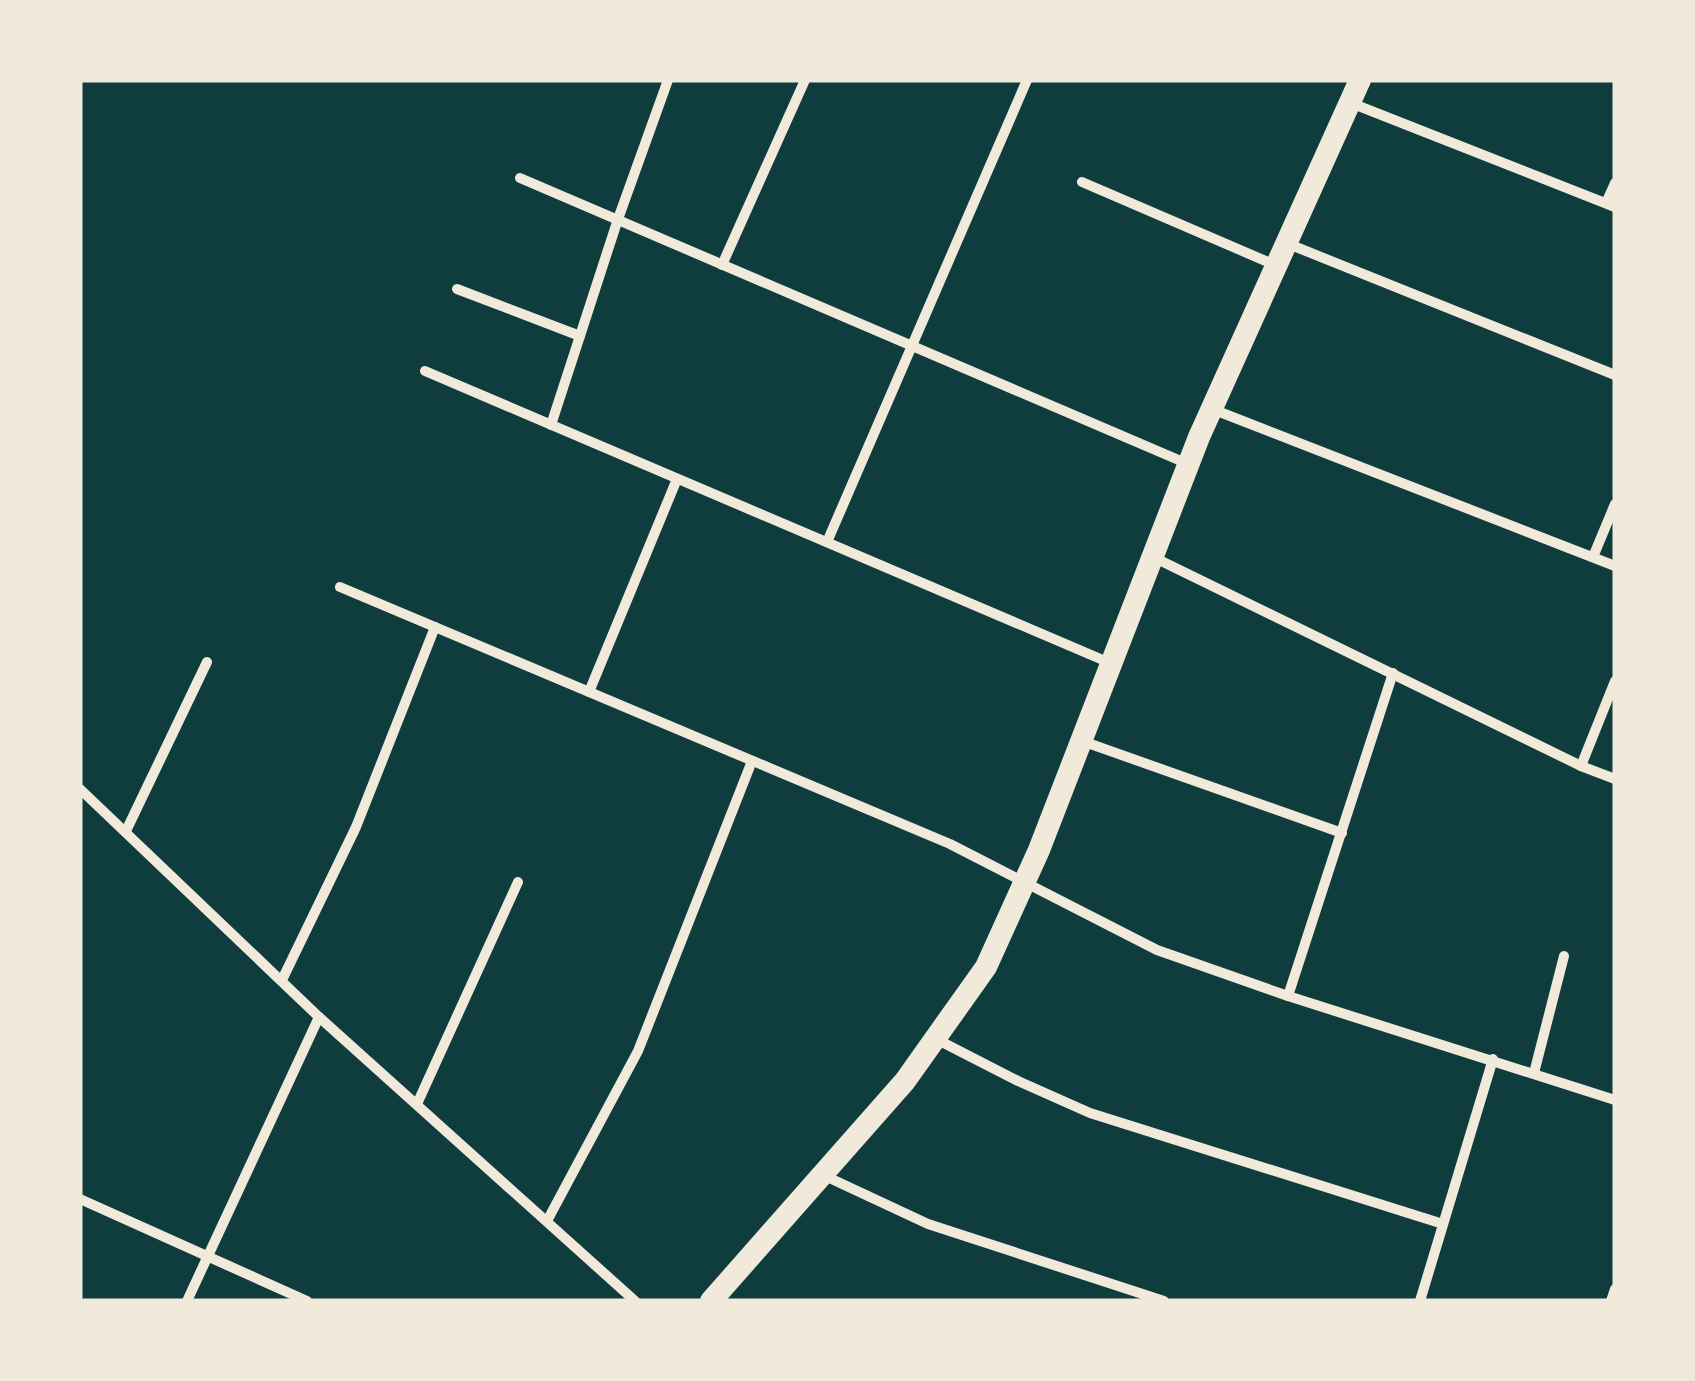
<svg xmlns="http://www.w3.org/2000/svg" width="1695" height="1381" font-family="'Fira Sans',sans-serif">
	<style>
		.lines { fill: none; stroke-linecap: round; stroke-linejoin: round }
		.minor { stroke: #f1e9da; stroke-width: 10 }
		.primary { stroke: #f1e9da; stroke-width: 22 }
	</style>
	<rect width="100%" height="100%" fill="#0f3d3e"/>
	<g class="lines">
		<g class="minor">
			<path d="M 1351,103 L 1615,207"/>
			<path d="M 520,178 L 1188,464"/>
			<path d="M 1082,182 L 1275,265"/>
			<path d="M 1606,203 L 1615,183"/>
			<path d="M 1286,243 L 1615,375"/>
			<path d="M 722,265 L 805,80"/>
			<path d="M 457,289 L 580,336"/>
			<path d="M 425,371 L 1110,663"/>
			<path d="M 1212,409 L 1615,566"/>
			<path d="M 551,425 L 618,219 L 668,80"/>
			<path d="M 827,542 L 1027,80"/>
			<path d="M 1153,557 L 1581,766 L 1615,779"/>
			<path d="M 1593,557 L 1615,504"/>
			<path d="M 340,587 L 950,844 L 1157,950 L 1288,996 L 1615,1100"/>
			<path d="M 589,692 L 677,479"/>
			<path d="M 1082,741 L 1342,833"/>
			<path d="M 1581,766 L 1615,681"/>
			<path d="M 80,789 L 319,1017 L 635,1301"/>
			<path d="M 126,831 L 207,662"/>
			<path d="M 282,980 L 356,827 L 435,627"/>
			<path d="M 1288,996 L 1393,673"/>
			<path d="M 936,1039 L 1018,1081 L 1090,1113 L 1443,1224"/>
			<path d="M 1534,1073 L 1564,956"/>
			<path d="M 417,1104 L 518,882"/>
			<path d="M 823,1175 L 928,1224 L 1164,1301"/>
			<path d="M 80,1199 L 307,1301"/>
			<path d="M 547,1221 L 638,1051 L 752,761"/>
			<path d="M 187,1301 L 319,1017"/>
			<path d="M 1420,1301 L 1493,1059"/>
			<path d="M 1611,1301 L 1615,1289"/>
		</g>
		<path class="primary" d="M 711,1301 L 905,1081 L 986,967 L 1039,850 L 1199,437 L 1360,80"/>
	</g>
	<rect width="1695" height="1381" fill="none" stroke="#f1e9da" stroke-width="165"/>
</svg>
